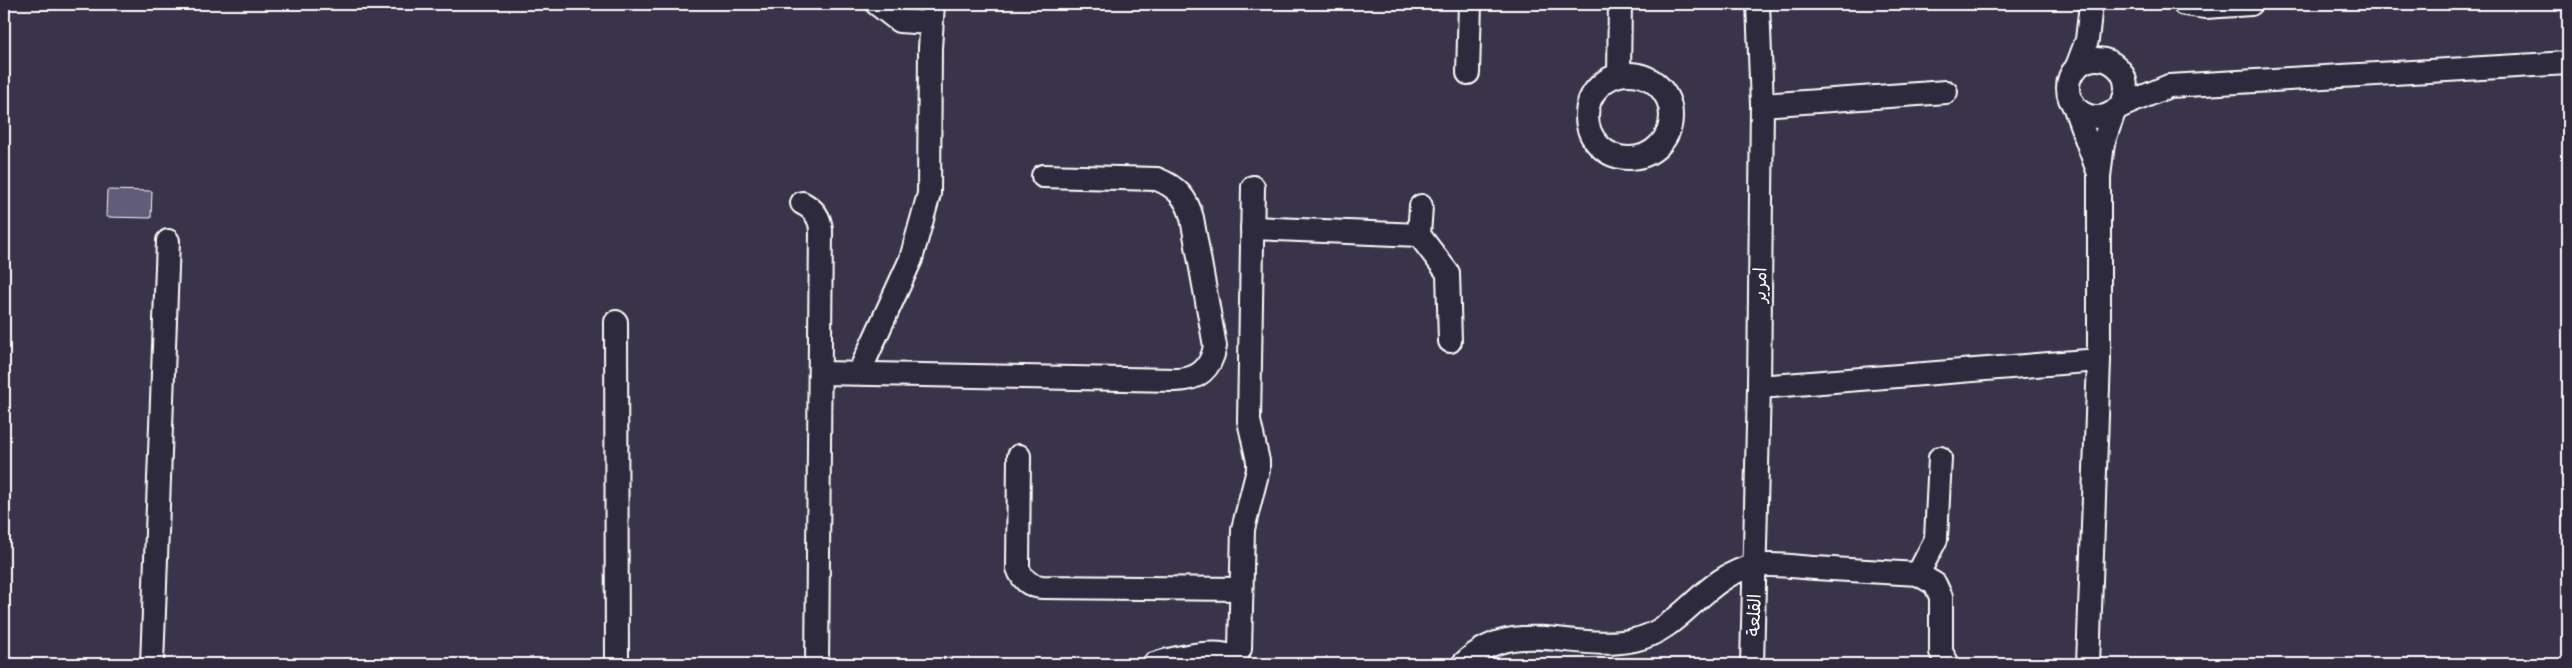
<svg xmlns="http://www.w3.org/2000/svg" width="2572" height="668" font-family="Sriracha,'Playpen Sans Arabic',sans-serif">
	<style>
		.building { fill: #615b79; stroke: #fff }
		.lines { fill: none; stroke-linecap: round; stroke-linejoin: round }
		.minor-casing { stroke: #fff; stroke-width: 26 }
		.minor { stroke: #2f2a3d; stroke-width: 22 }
		.labels { text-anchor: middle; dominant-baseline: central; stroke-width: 4; stroke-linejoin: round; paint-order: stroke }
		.street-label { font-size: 18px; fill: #fff; stroke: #2f2a3d }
	</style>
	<rect width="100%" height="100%" fill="#393449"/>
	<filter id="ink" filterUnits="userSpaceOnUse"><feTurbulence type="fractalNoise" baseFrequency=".02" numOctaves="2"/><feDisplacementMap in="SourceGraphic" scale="10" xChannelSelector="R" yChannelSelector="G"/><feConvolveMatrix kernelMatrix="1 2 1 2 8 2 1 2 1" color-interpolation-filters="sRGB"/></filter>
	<g filter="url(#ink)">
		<path class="building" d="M 107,190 L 152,191 L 151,218 L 106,217 Z"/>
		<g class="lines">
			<g class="minor-casing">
				<g id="minor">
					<path d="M 877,4 L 899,21 L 930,23"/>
					<path d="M 2184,4 L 2205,7 L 2251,4"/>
					<circle cx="2097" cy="88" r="29"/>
					<path d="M 2076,69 L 2087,40 L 2091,4"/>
					<path d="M 1468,73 L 1470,4"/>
					<path d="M 1619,73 L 1620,4"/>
					<circle cx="1629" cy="116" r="42"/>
					<path d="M 2073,103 L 2098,171"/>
					<path d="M 1762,105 L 1946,92"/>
					<path d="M 2119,107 L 2169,86 L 2568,63"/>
					<path d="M 802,203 C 814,209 820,217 821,230 L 817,664"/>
					<path d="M 1421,206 L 1419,235 L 1448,273 L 1450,341"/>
					<path d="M 1252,228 L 1419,235"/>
					<path d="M 616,322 L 617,664"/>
					<path d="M 821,373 L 1175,380 C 1198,380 1211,369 1215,346 L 1192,218 C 1187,198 1177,187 1157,179 L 1043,176"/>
					<path d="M 859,373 L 911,259 L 929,194 L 930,48 L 933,4"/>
					<path d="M 1759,387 L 2099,360"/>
					<path d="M 1019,456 L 1018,568 C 1022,580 1030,586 1042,587 L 1241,589"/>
					<path d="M 1918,574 L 1936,539 L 1940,458"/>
					<path d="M 1235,658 L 1240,649 L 1243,529 L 1258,470 L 1258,461 L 1249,421 L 1253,187"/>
					<path d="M 152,664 L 168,241"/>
					<path d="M 1154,664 C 1171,659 1232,643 1239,664"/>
					<path d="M 1463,664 C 1514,614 1574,653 1634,640 C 1683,630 1704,575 1755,566 C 1774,563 1796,567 1815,568 C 1849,570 1884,572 1918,574 L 1935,584 L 1941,597 L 1941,652 L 1948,664"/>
					<path d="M 1752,664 L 1759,387 L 1762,105 L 1758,4"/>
					<path d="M 2088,664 L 2099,360 L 2099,177 L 2103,143 L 2114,112"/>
				</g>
			</g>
			<use href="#minor" class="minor"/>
		</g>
	</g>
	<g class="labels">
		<g class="street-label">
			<text transform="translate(1760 285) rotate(-89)">امرير</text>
			<text transform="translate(1754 615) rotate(-88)">القلعة</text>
		</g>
	</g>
	<rect width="2572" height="668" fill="none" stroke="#2f2a3d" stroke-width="20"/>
	<rect x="10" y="10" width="2552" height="648" fill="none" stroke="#fff" stroke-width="2" filter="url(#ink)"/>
</svg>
